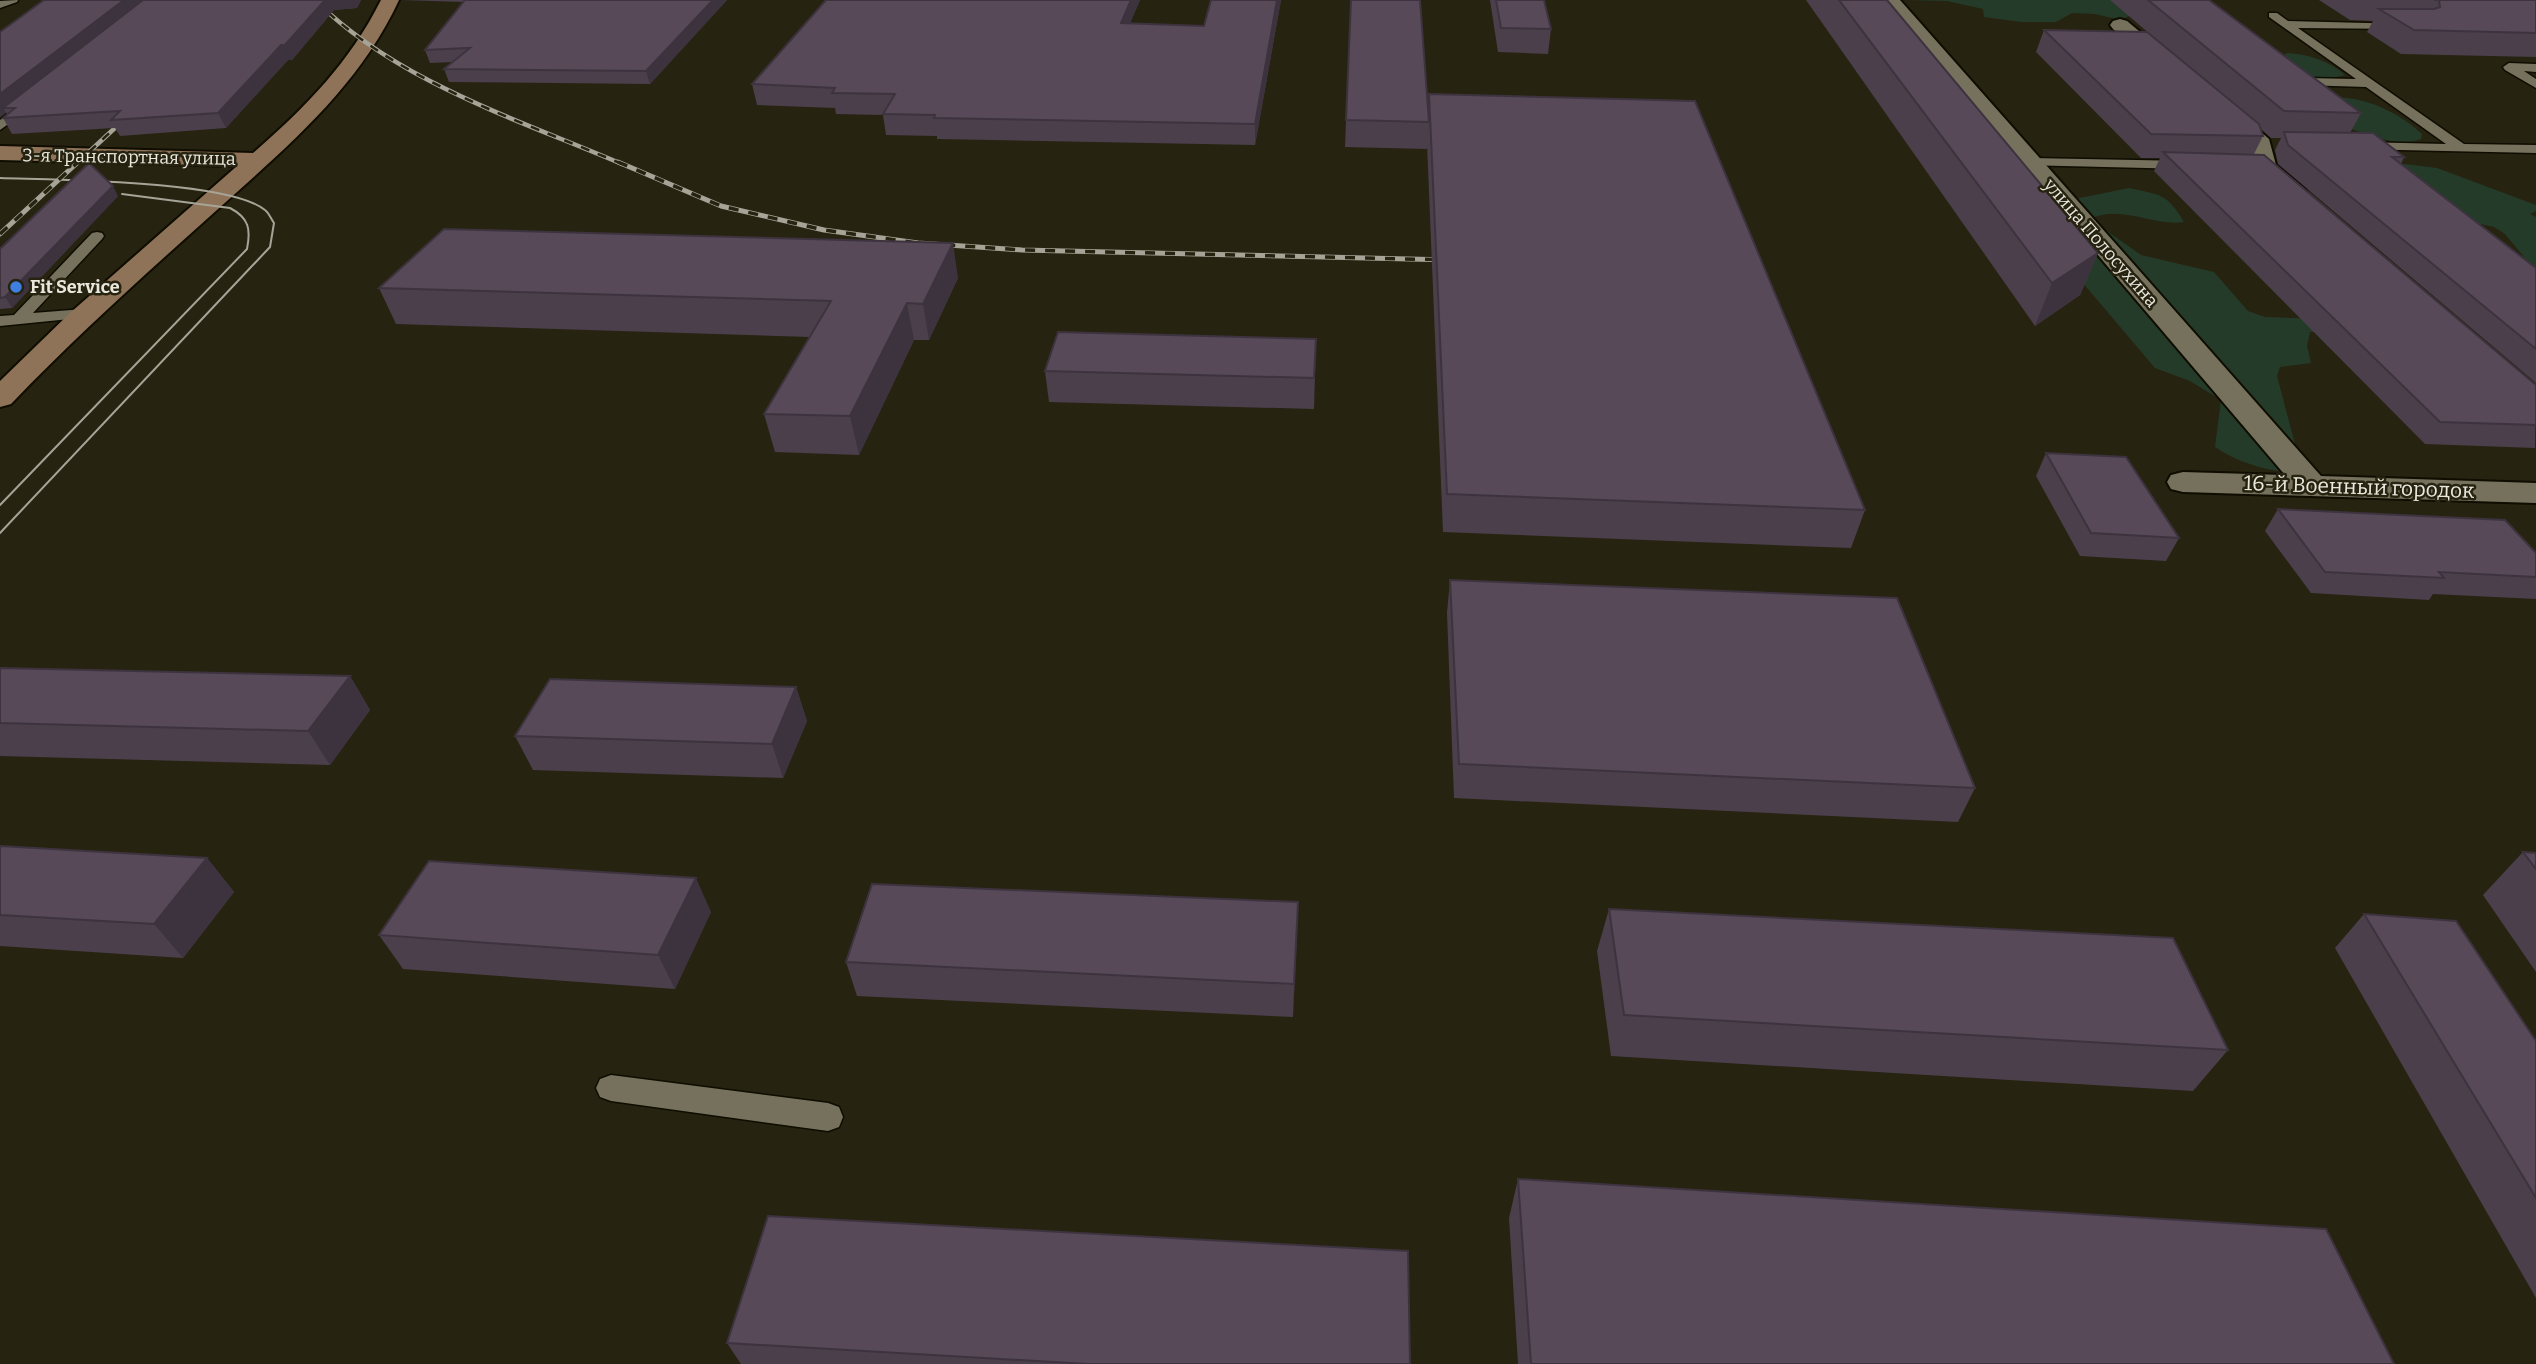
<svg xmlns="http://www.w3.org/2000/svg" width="2536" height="1364" font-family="Bitter,serif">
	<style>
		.green { fill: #253b29 }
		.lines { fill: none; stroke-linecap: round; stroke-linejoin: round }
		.lane-casing { stroke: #0f0c00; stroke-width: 3 }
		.street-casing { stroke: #0f0c00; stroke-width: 4 }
		.secondary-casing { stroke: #0f0c00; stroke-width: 4 }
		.lane { fill: #75715d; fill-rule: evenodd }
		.street { fill: #75715d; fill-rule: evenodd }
		.secondary { fill: #8f7358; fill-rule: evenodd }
		.tram { stroke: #a6a497; stroke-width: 2 }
		.rail-far1-casing { stroke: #a6a497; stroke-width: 4.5 }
		.rail-casing { stroke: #a6a497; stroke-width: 5 }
		.rail-far1 { stroke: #262311; stroke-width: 2.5; stroke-dasharray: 9; stroke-linecap: butt }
		.rail { stroke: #262311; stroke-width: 3.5; stroke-dasharray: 10; stroke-linecap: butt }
		.wall { fill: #4b3f4c }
		.shaded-wall { fill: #3d333e }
		.building { fill: #574958; stroke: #3d333e; stroke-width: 2 }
		.shop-dot { fill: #3f7fe0; stroke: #262311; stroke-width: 2.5 }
		.labels { text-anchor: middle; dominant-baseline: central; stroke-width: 5; stroke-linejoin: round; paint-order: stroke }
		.far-street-label { font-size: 18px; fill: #eae8dd; stroke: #262311 }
		.far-poi-label { font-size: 18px; font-weight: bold; fill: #eae8dd; stroke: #262311; text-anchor: start }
		.street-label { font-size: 21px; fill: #eae8dd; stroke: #262311 }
	</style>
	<rect width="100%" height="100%" fill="#262311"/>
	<g class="green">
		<path d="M 1906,0 L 2120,0 L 2136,13 L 2120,20 L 2095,14 L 2072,13 L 2056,22 L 2021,22 L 1984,17 L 1983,9 L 1947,1 Z"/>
		<path d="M 2287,53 C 2309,54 2329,61 2345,75 L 2328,79 L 2273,71 L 2277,60 Z"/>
		<path d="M 2332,97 C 2366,97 2397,111 2422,134 L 2421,139 C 2396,149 2359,131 2335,123 Z"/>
		<path d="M 2406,164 L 2437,168 L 2536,205 L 2536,211 L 2530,214 L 2536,217 L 2536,283 L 2521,275 L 2524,257 L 2505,234 L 2494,227 L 2453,218 L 2393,165 Z"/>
		<path d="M 2129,188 C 2160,195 2167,193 2184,222 C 2154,227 2121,204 2090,219 L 2141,255 L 2214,272 L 2248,311 L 2265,317 L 2359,320 L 2392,331 L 2310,332 L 2307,346 L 2311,363 L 2280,367 L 2277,376 L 2301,467 L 2293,473 C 2265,470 2238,463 2215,447 L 2221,400 L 2190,381 L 2155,368 L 2021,210 Z"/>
	</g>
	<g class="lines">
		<g class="lane-casing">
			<g id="lane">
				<path d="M 18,0 L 17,2 L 0,8 L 0,1 Z"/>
				<path d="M 2269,13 L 2277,13 L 2288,21 L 2406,24 L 2406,28 L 2402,29 L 2298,28 L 2464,144 L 2536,145 L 2536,153 L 2354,149 L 2352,146 L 2359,142 L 2446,144 L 2366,87 L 2301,85 L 2301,79 L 2305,78 L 2356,79 L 2269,17 Z"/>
				<path d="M 2509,63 L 2536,64 L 2536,72 L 2524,71 L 2536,79 L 2536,88 L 2505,70 L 2503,67 Z"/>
				<path d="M 28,100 L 34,104 L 32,107 L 0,130 L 0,120 Z"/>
				<path d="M 2031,158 L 2188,161 L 2195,165 L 2188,169 L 2026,165 L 2026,159 Z"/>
				<path d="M 97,232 L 102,233 L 104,236 L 102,239 L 33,313 L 84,309 L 92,314 L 90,317 L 0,326 L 0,316 L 14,315 L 92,233 Z"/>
				<path d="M 611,1075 L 828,1103 L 839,1107 L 843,1117 L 839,1127 L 828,1131 L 611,1101 L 600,1097 L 596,1088 L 600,1079 Z"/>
			</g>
		</g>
		<g class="street-casing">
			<g id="street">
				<path d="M 1881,0 L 1900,0 L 2321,476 L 2536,483 L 2536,503 L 2183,492 L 2171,489 L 2167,482 L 2171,475 L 2183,472 L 2285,475 Z"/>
				<path d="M 2120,19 L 2127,21 L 2176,62 L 2179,66 L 2176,70 L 2162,70 L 2113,29 L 2110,25 L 2113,21 Z"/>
				<path d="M 2220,103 L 2228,104 L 2269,139 L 2276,165 L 2305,189 L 2308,194 L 2305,199 L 2296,201 L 2287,199 L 2257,172 L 2250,146 L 2209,109 L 2212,104 Z"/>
			</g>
		</g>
		<g class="secondary-casing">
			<path id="secondary" d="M 381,0 L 399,0 C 357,91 281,152 208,218 C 140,279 73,339 11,404 L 0,407 L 0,381 L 70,313 L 237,166 L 0,160 L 0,146 L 253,153 C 305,108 350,62 381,0 Z"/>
		</g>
		<use href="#lane" class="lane"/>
		<use href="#street" class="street"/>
		<use href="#secondary" class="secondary"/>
		<g class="tram">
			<path d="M 0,178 C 53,180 228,180 265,210 C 269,213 271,219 274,223 L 270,247 L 0,533"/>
			<path d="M 0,505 L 247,249 C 251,229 249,218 230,208 L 122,194"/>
		</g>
		<g class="rail-far1-casing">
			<g id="rail-far1">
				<path d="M 315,0 C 397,82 517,119 622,164"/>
				<path d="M 76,164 L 130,114"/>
			</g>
		</g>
		<g class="rail-casing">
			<g id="rail">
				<path d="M 618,162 L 721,206 L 824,230 L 918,243 L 1022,250 L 1452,260"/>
				<path d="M 0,234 L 78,162"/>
			</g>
		</g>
		<use href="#rail-far1" class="rail-far1"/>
		<use href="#rail" class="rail"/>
	</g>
	<g class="wall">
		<path d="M 44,0 L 361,0 L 357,8 L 334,10 L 292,60 L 288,60 L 226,128 L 120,136 L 115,128 L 12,134 L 3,118 L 7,115 L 6,112 L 0,117 L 0,32 Z"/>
		<path d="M 401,0 L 727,0 L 650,84 L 449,82 L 444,69 L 453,62 L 430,63 L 425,50 L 463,2 Z"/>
		<path d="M 826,0 L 1140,0 L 1130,23 L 1204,26 L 1281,0 L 1255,145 L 937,139 L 937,136 L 886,135 L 883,115 L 836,114 L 835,108 L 757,105 L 752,84 Z"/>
		<path d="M 1351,0 L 1428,108 L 1429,94 L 1865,510 L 1851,548 L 1443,532 L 1427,143 L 1427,149 L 1345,147 Z"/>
		<path d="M 1490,0 L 1544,0 L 1551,29 L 1548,54 L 1498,52 Z"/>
		<path d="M 1806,0 L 1887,0 L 2098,253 L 2080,295 L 2035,326 Z"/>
		<path d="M 2110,0 L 2209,0 L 2361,113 L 2350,133 L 2404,157 L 2401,164 L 2536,268 L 2536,383 L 2278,164 L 2275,150 L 2281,138 L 2271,138 L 2260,128 L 2263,136 L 2254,154 L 2536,385 L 2535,448 L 2425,444 L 2154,171 L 2160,158 L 2141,158 L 2036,52 L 2044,30 L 2177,57 Z"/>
		<path d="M 2319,0 L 2536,0 L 2536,57 L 2401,54 L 2367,32 L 2373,21 L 2350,20 Z"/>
		<path d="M 118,196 L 12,308 L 0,309 L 0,249 Z"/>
		<path d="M 958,278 L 929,340 L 914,340 L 859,455 L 775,452 L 764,414 L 810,337 L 396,324 L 379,288 Z"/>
		<path d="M 1316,339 L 1314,409 L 1049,402 L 1045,371 Z"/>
		<path d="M 2046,453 L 2179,538 L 2166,561 L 2080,556 L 2036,476 Z"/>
		<path d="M 2278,509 L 2536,553 L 2536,599 L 2433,594 L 2429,600 L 2311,593 L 2265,531 Z"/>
		<path d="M 1450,580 L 1975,788 L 1958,822 L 1454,798 L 1447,613 Z"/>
		<path d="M 0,668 L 350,676 L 370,710 L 330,765 L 0,756 Z"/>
		<path d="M 796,687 L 807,721 L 783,778 L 533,770 L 515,736 Z"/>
		<path d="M 0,846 L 207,858 L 234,892 L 183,958 L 0,946 Z"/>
		<path d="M 2523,852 L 2536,853 L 2536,972 L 2483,895 Z"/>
		<path d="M 1298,902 L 1293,1017 L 857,996 L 846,962 Z"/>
		<path d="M 1609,909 L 2228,1050 L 2193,1091 L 1611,1056 L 1597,951 Z"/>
		<path d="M 711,912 L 675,989 L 403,969 L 379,935 Z"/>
		<path d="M 2364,914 L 2536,1041 L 2536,1298 L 2335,948 Z"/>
		<path d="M 1518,1179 L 2394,1364 L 1518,1364 L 1509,1218 Z"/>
		<path d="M 727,1343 L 1410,1364 L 741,1364 Z"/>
	</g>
	<g class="shaded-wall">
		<path d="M 124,0 L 150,0 L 3,108 L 6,112 L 0,117 L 0,94 Z"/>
		<path d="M 325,0 L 361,0 L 357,8 L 334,10 L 292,60 L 288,60 L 226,128 L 218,113 Z"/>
		<path d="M 713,0 L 727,0 L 650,84 L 646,71 Z"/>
		<path d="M 1131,0 L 1140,0 L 1122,42 L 1121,23 Z"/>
		<path d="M 1277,0 L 1281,0 L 1255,145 L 1255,124 Z"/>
		<path d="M 113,186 L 118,196 L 12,308 L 5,297 Z"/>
		<path d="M 953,243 L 958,278 L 929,340 L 923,304 Z"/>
		<path d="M 2098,253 L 2080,295 L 2035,326 L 2052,283 Z"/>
		<path d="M 907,303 L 914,340 L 859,455 L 850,416 Z"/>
		<path d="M 350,676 L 370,710 L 330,765 L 308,731 Z"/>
		<path d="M 796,687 L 807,721 L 783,778 L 772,744 Z"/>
		<path d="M 207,858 L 234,892 L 183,958 L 154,924 Z"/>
		<path d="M 696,878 L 711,912 L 675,989 L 658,955 Z"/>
		<path d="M 1298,902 L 1297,936 L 1293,1017 L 1294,984 Z"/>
	</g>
	<g class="building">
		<path d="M 44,0 L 124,0 L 0,94 L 0,32 Z"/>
		<path d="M 143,0 L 325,0 L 285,45 L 281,45 L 218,113 L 111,120 L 120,111 L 3,118 L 15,108 L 3,108 Z"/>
		<path d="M 465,0 L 713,0 L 646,71 L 444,69 L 470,48 L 425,50 Z"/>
		<path d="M 826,0 L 1131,0 L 1121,23 L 1204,26 L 1211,0 L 1277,0 L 1255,124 L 934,118 L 935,115 L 883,114 L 895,94 L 832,93 L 835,88 L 752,84 Z"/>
		<path d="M 1351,0 L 1420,0 L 1429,122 L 1346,120 Z"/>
		<path d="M 1496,0 L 1544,0 L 1551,29 L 1501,28 Z"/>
		<path d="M 1839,0 L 1887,0 L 2098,253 L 2052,283 Z"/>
		<path d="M 2148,0 L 2209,0 L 2361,113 L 2284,111 Z"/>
		<path d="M 2434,0 L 2536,0 L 2536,33 L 2414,30 L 2379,9 L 2434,9 L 2440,7 L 2439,0 Z"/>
		<path d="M 2044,30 L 2147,32 L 2259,124 L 2263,136 L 2151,134 Z"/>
		<path d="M 1429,94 L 1695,101 L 1865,510 L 1447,494 Z"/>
		<path d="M 2284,132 L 2373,133 L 2404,157 L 2392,157 L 2536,268 L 2536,349 L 2288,145 Z"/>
		<path d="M 2163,152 L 2264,155 L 2536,385 L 2536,425 L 2440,422 Z"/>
		<path d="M 89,163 L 113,186 L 5,297 L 0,298 L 0,249 Z"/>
		<path d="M 444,229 L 953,243 L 923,304 L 907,303 L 850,416 L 764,414 L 831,301 L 379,288 Z"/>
		<path d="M 1058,332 L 1316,339 L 1314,378 L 1045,371 Z"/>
		<path d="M 2046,453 L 2126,457 L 2179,538 L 2091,533 Z"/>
		<path d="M 2278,509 L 2505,520 L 2536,553 L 2536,577 L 2439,572 L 2444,578 L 2325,572 Z"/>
		<path d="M 1450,580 L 1897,598 L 1975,788 L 1459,764 Z"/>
		<path d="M 0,668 L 350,676 L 308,731 L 0,723 Z"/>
		<path d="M 550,679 L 796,687 L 772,744 L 515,736 Z"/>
		<path d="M 0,846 L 207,858 L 154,924 L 0,915 Z"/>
		<path d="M 2523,852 L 2536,853 L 2536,869 Z"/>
		<path d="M 429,861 L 696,878 L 658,955 L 379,935 Z"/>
		<path d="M 872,884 L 1298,902 L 1294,984 L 846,962 Z"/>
		<path d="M 1609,909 L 2173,938 L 2228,1050 L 1624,1015 Z"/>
		<path d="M 2364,914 L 2456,921 L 2536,1041 L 2536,1198 Z"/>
		<path d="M 1518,1179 L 2326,1229 L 2394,1364 L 1531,1364 Z"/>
		<path d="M 768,1216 L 1408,1251 L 1410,1364 L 1088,1364 L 727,1343 Z"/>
	</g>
	<circle class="shop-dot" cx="16" cy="287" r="7"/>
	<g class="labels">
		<g class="far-street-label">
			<text transform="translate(129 157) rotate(1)">3-я Транспортная улица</text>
			<text transform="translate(2101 243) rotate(49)">улица Полосухина</text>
		</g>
		<g class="far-poi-label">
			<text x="30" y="287">Fit Service</text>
		</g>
		<g class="street-label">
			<text transform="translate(2359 487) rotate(2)">16-й Военный городок</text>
		</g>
	</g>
</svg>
